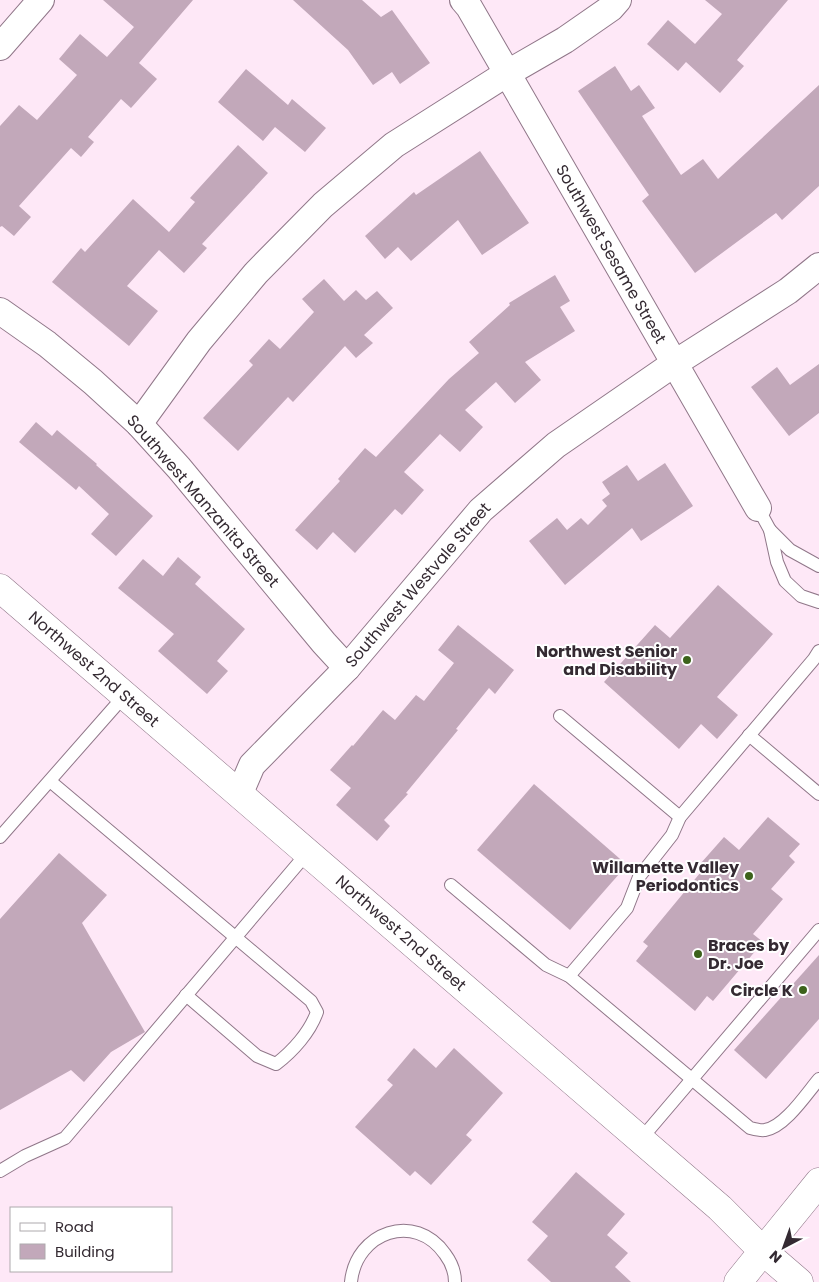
<svg xmlns="http://www.w3.org/2000/svg" width="819" height="1282" font-family="Poppins,sans-serif">
	<style>
		.building { fill: #c2a8ba }
		.lines { fill: none; stroke-linecap: round; stroke-linejoin: round }
		.service-casing { stroke: #907789; stroke-width: 14 }
		.minor-casing { stroke: #907789; stroke-width: 28 }
		.tertiary-casing { stroke: #907789; stroke-width: 29 }
		.secondary-casing { stroke: #907789; stroke-width: 29 }
		.service { stroke: #fff; stroke-width: 12 }
		.minor { stroke: #fff; stroke-width: 26 }
		.tertiary { stroke: #fff; stroke-width: 28 }
		.secondary { stroke: #fff; stroke-width: 28 }
		.poi-dot { fill: #3c621b; stroke: #fff; stroke-width: 2 }
		.labels { text-anchor: middle; dominant-baseline: central; stroke-width: 4; stroke-linejoin: round; paint-order: stroke }
		.street-label { font-size: 16px; fill: #342a32; stroke: #fff }
		.poi-label { font-size: 16px; font-weight: bold; fill: #342a32; stroke: #fff; text-anchor: end }
	</style>
	<rect width="100%" height="100%" fill="#fee8f7"/>
	<g class="building">
		<path d="M 103,0 L 193,0 L 139,63 L 157,79 L 131,108 L 121,99 L 88,137 L 94,142 L 81,157 L 71,148 L 19,206 L 31,217 L 14,236 L 2,226 L 0,227 L 0,126 L 19,105 L 37,120 L 77,75 L 59,59 L 80,34 L 107,57 L 134,27 Z"/>
		<path d="M 293,0 L 362,0 L 381,17 L 392,10 L 430,63 L 400,84 L 392,72 L 373,85 L 348,50 Z"/>
		<path d="M 705,0 L 788,0 L 737,60 L 744,66 L 720,93 L 686,62 L 678,71 L 647,44 L 668,20 L 695,44 L 722,14 Z"/>
		<path d="M 615,66 L 631,91 L 639,85 L 655,108 L 642,116 L 681,175 L 703,159 L 718,179 L 819,85 L 819,186 L 782,220 L 776,213 L 695,273 L 642,201 L 649,195 L 578,91 Z"/>
		<path d="M 246,69 L 288,105 L 292,99 L 326,128 L 305,152 L 275,127 L 263,141 L 218,102 Z"/>
		<path d="M 238,145 L 268,173 L 202,244 L 207,248 L 184,273 L 159,250 L 127,286 L 158,311 L 129,346 L 52,282 L 81,248 L 85,252 L 133,199 L 169,232 L 195,202 L 190,198 Z"/>
		<path d="M 480,151 L 529,223 L 482,255 L 458,220 L 411,261 L 398,247 L 385,259 L 365,236 L 414,192 L 416,195 Z"/>
		<path d="M 555,275 L 570,301 L 560,307 L 575,331 L 525,362 L 541,380 L 515,403 L 496,382 L 465,410 L 483,427 L 460,452 L 440,434 L 404,472 L 424,490 L 402,515 L 395,509 L 355,553 L 333,532 L 317,550 L 295,530 L 340,481 L 338,479 L 365,448 L 376,457 L 449,379 L 479,353 L 469,342 L 510,305 L 509,303 Z"/>
		<path d="M 324,279 L 344,301 L 356,290 L 366,300 L 377,291 L 393,308 L 364,335 L 373,343 L 356,358 L 345,346 L 293,402 L 288,397 L 238,451 L 203,418 L 253,365 L 249,361 L 269,339 L 280,349 L 314,312 L 302,299 Z"/>
		<path d="M 819,364 L 819,413 L 789,436 L 751,387 L 777,367 L 790,385 Z"/>
		<path d="M 36,422 L 52,436 L 57,430 L 97,464 L 96,465 L 153,516 L 116,556 L 91,534 L 109,514 L 79,486 L 76,490 L 19,442 Z"/>
		<path d="M 665,463 L 693,506 L 641,541 L 632,528 L 565,585 L 529,541 L 557,518 L 567,530 L 581,518 L 588,525 L 607,506 L 602,500 L 610,494 L 602,482 L 627,465 L 638,481 Z"/>
		<path d="M 178,557 L 201,577 L 195,584 L 245,629 L 217,661 L 228,671 L 207,694 L 158,651 L 174,634 L 118,588 L 143,559 L 163,576 Z"/>
		<path d="M 718,585 L 773,634 L 717,697 L 738,715 L 717,739 L 701,724 L 679,749 L 604,682 L 655,625 L 670,638 Z"/>
		<path d="M 458,625 L 514,670 L 495,694 L 489,688 L 456,729 L 458,730 L 406,793 L 408,794 L 384,820 L 390,826 L 377,841 L 336,805 L 351,788 L 330,770 L 352,745 L 353,746 L 383,710 L 395,720 L 416,695 L 424,701 L 454,663 L 438,650 Z"/>
		<path d="M 534,784 L 627,865 L 570,930 L 477,850 Z"/>
		<path d="M 768,817 L 800,844 L 789,856 L 795,862 L 771,889 L 783,899 L 753,934 L 763,942 L 713,1001 L 707,996 L 695,1011 L 636,961 L 648,946 L 643,942 L 705,867 L 701,863 L 724,837 L 739,850 Z"/>
		<path d="M 59,853 L 107,895 L 82,923 L 145,1032 L 111,1052 L 84,1082 L 71,1070 L 0,1110 L 0,919 Z"/>
		<path d="M 819,955 L 819,1019 L 766,1079 L 734,1050 Z"/>
		<path d="M 414,1048 L 436,1068 L 454,1048 L 503,1093 L 466,1135 L 472,1140 L 431,1185 L 415,1171 L 410,1176 L 355,1127 L 393,1085 L 387,1080 Z"/>
		<path d="M 576,1172 L 625,1214 L 607,1235 L 628,1253 L 615,1267 L 631,1282 L 551,1282 L 527,1260 L 548,1236 L 532,1222 Z"/>
	</g>
	<g class="lines">
		<g class="service-casing">
			<g id="service">
				<path d="M 758,508 L 770,530 L 777,562 L 785,581 L 801,596 L 819,602"/>
				<path d="M 770,530 L 790,550 L 819,566"/>
				<path d="M 560,716 L 680,817"/>
				<path d="M 749,735 L 819,794"/>
				<path d="M 50,781 L 311,1001 L 317,1012 C 310,1032 293,1051 276,1064 L 257,1056 L 186,995"/>
				<path d="M 0,837 L 125,695"/>
				<path d="M 451,885 L 546,965 L 569,976 L 750,1128 C 754,1129 761,1131 765,1130 C 785,1127 807,1093 819,1079"/>
				<path d="M 569,976 L 627,908 L 639,877 L 672,835 L 680,817 L 814,659 L 819,651"/>
				<path d="M 641,1139 L 819,930"/>
				<path d="M 0,1171 L 25,1156 L 65,1138 L 308,852"/>
				<path d="M 351,1282 C 356,1232 415,1211 445,1254 C 451,1262 455,1272 455,1282"/>
			</g>
		</g>
		<g class="minor-casing">
			<g id="minor">
				<path d="M 463,0 L 469,7 L 758,508"/>
				<path d="M 0,47 L 41,0"/>
				<path d="M 0,311 L 47,344 L 93,382 L 139,424 L 179,468 L 324,643 L 347,668"/>
				<path d="M 139,424 L 199,341 L 256,273 L 323,205 L 394,145 L 506,74 L 565,40 L 611,8 L 618,0"/>
				<path d="M 240,793 L 252,765 L 347,668 L 481,510 L 556,445 L 675,363 L 788,291 L 819,266"/>
			</g>
		</g>
		<g class="tertiary-casing">
			<path id="tertiary" d="M 799,1282 L 763,1251 L 819,1182"/>
		</g>
		<g class="secondary-casing">
			<path id="secondary" d="M 0,588 L 720,1208 L 763,1251 L 738,1282"/>
		</g>
		<use href="#service" class="service"/>
		<use href="#minor" class="minor"/>
		<use href="#tertiary" class="tertiary"/>
		<use href="#secondary" class="secondary"/>
	</g>
	<g class="poi-dot">
		<circle cx="687" cy="660" r="5"/>
		<circle cx="749" cy="876" r="5"/>
		<circle cx="698" cy="954" r="5"/>
		<circle cx="803" cy="990" r="5"/>
	</g>
	<g class="labels">
		<g class="street-label">
			<text transform="translate(611 254) rotate(60)">Southwest Sesame Street</text>
			<text transform="translate(203 501) rotate(49)">Southwest Manzanita Street</text>
			<text transform="translate(418 585) rotate(-49)">Southwest Westvale Street</text>
			<text transform="translate(94 669) rotate(41)">Northwest 2nd Street</text>
			<text transform="translate(401 933) rotate(41)">Northwest 2nd Street</text>
		</g>
		<g class="poi-label">
			<text x="677" y="651">Northwest Senior<tspan x="677" dy="18">and Disability</tspan></text>
			<text x="739" y="867">Willamette Valley<tspan x="739" dy="18">Periodontics</tspan></text>
			<text x="708" y="945" text-anchor="start">Braces by<tspan x="708" dy="18">Dr. Joe</tspan></text>
			<text x="793" y="990">Circle K</text>
		</g>
	</g>
	<rect x="10" y="1207" width="162" height="65" fill="#ffffff" stroke="#aeaaad"/>
	<rect x="20" y="1223" width="25" height="8" fill="#ffffff" stroke="#aeaaad"/>
	<text x="55" y="1232" font-size="15" fill="#342a32">Road</text>
	<rect x="20" y="1244" width="25" height="15" fill="#c2a8ba" stroke="#aeaaad"/>
	<text x="55" y="1257" font-size="15" fill="#342a32">Building</text>
	<g transform="translate(784 1247) rotate(221)" stroke="#ffffff" stroke-width="4" paint-order="stroke">
	<path d="M0-4L9 19L0 12L-9 19Z" fill="#342a32"/>
	<text y="-8" font-size="14" font-weight="bold" text-anchor="middle" fill="#342a32">N</text>
	</g>
</svg>
